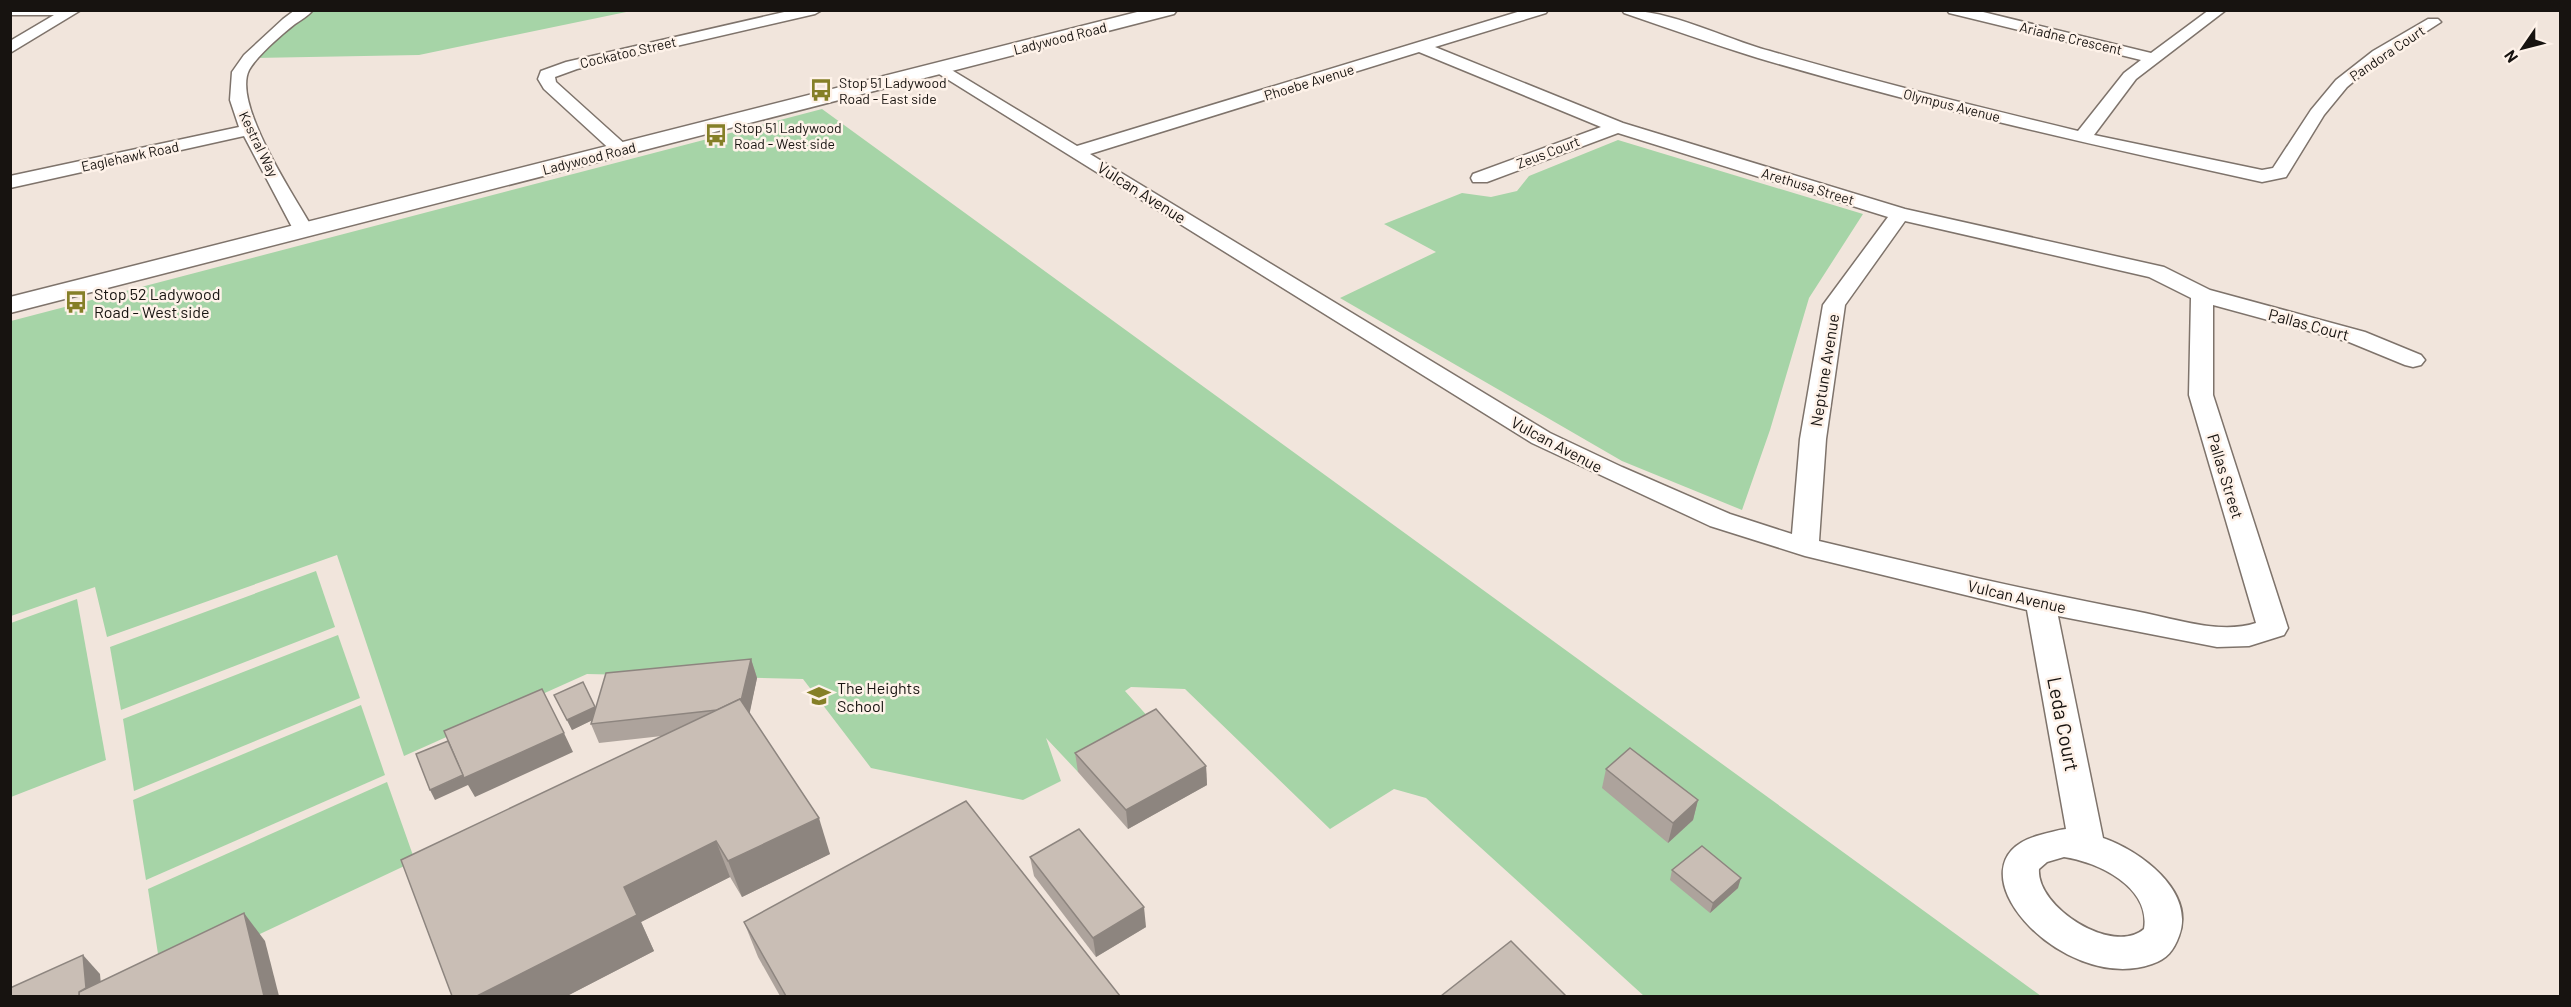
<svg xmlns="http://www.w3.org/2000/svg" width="2571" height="1007" font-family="Barlow,sans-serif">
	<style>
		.green { fill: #a6d4a7 }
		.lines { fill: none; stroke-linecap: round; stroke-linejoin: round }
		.street-casing { stroke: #7e736b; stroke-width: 3 }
		.secondary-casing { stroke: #7e736b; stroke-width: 3 }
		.street { fill: #fff; fill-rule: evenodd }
		.secondary { fill: #fff; fill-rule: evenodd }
		.wall { fill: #ada39c }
		.shaded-wall { fill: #8d857f }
		.building { fill: #c9beb5; stroke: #8d857f; stroke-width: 1.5 }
		.labels { text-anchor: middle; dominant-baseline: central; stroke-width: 5; stroke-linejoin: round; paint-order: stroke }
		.far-street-label { font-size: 14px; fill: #171310; stroke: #fef2e9 }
		.far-poi-label { font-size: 14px; fill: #171310; stroke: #fef2e9; text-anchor: start }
		.street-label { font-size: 16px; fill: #171310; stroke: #fef2e9 }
		.poi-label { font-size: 16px; fill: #171310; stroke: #fef2e9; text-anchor: start }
		.near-street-label { font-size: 20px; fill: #171310; stroke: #fef2e9 }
	</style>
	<rect width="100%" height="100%" fill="#f1e5dc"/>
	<g class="green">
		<path d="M 306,11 L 631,11 L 419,55 L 250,58 Z"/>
		<path d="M 822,109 L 2041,996 L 1644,996 L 1426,798 L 1394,789 L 1330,829 L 1185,689 L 1131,687 L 1125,691 L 1158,728 L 1078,772 L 1046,738 L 1061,781 L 1023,800 L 871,768 L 803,679 L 587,674 L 404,756 L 337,555 L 107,637 L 95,587 L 11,616 L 11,321 Z"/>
		<path d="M 1618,140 L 1863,214 L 1809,298 L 1770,430 L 1742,510 L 1622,461 L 1340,298 L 1436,252 L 1384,224 L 1462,193 L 1491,197 L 1517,191 L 1529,176 Z"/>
		<path d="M 316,571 L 335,627 L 121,710 L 110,647 Z"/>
		<path d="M 77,599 L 106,760 L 11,797 L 11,623 Z"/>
		<path d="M 338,635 L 360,698 L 134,791 L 123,719 Z"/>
		<path d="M 361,705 L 385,775 L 146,880 L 133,800 Z"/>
		<path d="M 387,782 L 415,861 L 162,980 L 148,889 Z"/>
	</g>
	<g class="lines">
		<g class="street-casing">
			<g id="street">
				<path d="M 10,10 L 81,10 L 10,53 L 10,41 L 54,15 L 10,15 Z"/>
				<path d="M 295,10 L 313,10 C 308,16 301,20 295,24 C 282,34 257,56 249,70 C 232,104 295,197 313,229 L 310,233 L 296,233 L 293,229 L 244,136 L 10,188 L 10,176 L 239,127 L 230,100 L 232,72 L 244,55 L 283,19 Z"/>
				<path d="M 793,10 L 822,10 L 815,14 L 577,69 L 555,77 L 556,82 L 627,146 L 630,150 L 627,154 L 615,154 L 544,89 L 538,79 L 541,71 L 566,62 Z"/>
				<path d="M 1524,10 L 1548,10 L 1546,13 L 1435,47 L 1623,123 L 1905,209 L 2164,267 L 2210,290 L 2365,332 L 2421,355 L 2425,360 L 2421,365 L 2413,367 L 2405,365 L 2349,342 L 2213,305 L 2213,395 L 2288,628 L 2284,635 L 2249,646 L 2217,647 L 2058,616 L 2103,838 C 2139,850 2196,891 2179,936 C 2174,950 2167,959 2152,964 C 2061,996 1941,861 2040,835 C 2048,833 2057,830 2066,829 L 2027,610 L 1805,556 L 1710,526 L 1532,443 L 931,69 L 939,64 L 945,66 L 1077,146 ZM 1419,52 L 1601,127 L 1473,174 L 1471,178 L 1473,182 L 1487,182 L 1618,133 L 1888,217 L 1823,305 L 1800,439 L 1792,534 L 1730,514 L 1622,467 L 1550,433 L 1090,154 ZM 1905,221 L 2149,277 L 2191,298 L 2189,395 L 2256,623 C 2219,635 2173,618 2135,611 C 2029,591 1924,566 1819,541 L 1826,439 L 1845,305 ZM 2064,857 C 2098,862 2151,887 2144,929 C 2113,956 2036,907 2039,869 L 2047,862 Z"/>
				<path d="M 1622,10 C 1672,10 1722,38 1770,51 C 1872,81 1975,106 2078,131 L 2124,73 L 2141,60 L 1949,13 L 1947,10 L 1975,10 L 2151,53 L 2209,10 L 2226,10 L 2136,79 L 2094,135 L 2262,170 L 2273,168 L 2311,110 L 2336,80 L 2373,51 L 2428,19 L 2438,19 L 2441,22 L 2371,67 L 2347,87 L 2324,115 L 2286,177 L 2262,182 C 2093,145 1924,107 1758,58 C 1713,44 1668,28 1624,13 Z"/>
			</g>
		</g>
		<g class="secondary-casing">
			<path id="secondary" d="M 1145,10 L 1177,10 L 1174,14 L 10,313 L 10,297 Z"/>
		</g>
		<use href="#street" class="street"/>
		<use href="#secondary" class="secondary"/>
	</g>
	<g class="wall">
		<path d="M 751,659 L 757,678 L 749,714 L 830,854 L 742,897 L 730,877 L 641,922 L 654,951 L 567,996 L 662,736 L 599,743 L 591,724 L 592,720 L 572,730 L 554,695 L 596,709 Z"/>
		<path d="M 1075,753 L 1206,766 L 1207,785 L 1128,829 L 1078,772 Z"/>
		<path d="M 1606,769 L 1698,800 L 1693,820 L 1668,843 L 1602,788 Z"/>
		<path d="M 1030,857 L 1146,927 L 1096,957 L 1034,876 Z"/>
		<path d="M 1672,870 L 1738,888 L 1710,913 L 1670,880 Z"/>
		<path d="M 744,922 L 1120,996 L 780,996 L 758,957 Z"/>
	</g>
	<g class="shaded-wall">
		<path d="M 751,659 L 757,678 L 747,726 L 740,707 Z"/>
		<path d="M 595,707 L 599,717 L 572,730 L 567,720 Z"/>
		<path d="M 564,733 L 573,752 L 475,797 L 468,785 L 435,800 L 430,790 L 464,775 Z"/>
		<path d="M 1206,766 L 1207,785 L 1128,829 L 1126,810 Z"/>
		<path d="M 1698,800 L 1693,820 L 1668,843 L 1673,823 Z"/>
		<path d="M 819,818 L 830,854 L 742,897 L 728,861 Z"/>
		<path d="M 716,841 L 730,877 L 641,922 L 654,951 L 567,996 L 477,996 L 624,887 Z"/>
		<path d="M 1741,878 L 1738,888 L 1710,913 L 1713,903 Z"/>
		<path d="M 1144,907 L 1146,927 L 1096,957 L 1093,938 Z"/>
		<path d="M 244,913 L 265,941 L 279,996 L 264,996 Z"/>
		<path d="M 83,955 L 100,974 L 102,996 L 86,996 Z"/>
	</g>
	<g class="building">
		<path d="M 751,659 L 741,701 L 740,699 L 717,710 L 591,724 L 606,673 Z"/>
		<path d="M 583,682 L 595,707 L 567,720 L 554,695 Z"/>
		<path d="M 542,689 L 564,733 L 464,778 L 444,731 Z"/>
		<path d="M 740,699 L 819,818 L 728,861 L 716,841 L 624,887 L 637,915 L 477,996 L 452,996 L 401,860 Z"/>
		<path d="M 1156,709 L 1206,766 L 1126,810 L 1075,753 Z"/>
		<path d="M 448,741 L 463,775 L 430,790 L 416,754 Z"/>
		<path d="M 1630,748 L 1698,800 L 1673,823 L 1606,769 Z"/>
		<path d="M 966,801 L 1120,996 L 786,996 L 744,922 Z"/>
		<path d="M 1079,829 L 1144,907 L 1093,938 L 1030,857 Z"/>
		<path d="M 1702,846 L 1741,878 L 1713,903 L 1672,870 Z"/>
		<path d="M 244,913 L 264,996 L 79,996 L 79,992 Z"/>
		<path d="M 1511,941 L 1566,996 L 1441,996 Z"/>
		<path d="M 83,955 L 86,988 L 79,992 L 79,996 L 10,996 L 10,988 Z"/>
	</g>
	<defs>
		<g id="bus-bare" transform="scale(1.8)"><path d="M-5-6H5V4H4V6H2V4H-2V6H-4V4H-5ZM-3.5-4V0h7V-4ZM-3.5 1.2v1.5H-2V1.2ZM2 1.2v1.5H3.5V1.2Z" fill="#857f27" stroke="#fef2e9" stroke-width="2.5" paint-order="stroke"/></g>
		<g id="school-bare" transform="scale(1.8)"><path d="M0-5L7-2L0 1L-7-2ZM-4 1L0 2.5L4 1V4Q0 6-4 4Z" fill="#857f27" stroke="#fef2e9" stroke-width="2.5" paint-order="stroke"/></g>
	</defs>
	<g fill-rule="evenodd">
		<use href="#bus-bare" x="821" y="90"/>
		<use href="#bus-bare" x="716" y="135"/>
		<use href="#bus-bare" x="76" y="302"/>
		<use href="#school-bare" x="819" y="696"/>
	</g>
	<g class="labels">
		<g class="far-street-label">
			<text transform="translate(1060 38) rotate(-14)">Ladywood Road</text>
			<text transform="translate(2071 38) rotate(13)">Ariadne Crescent</text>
			<text transform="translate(628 52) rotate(-13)">Cockatoo Street</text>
			<text transform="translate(2387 53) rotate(-34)">Pandora Court</text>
			<text transform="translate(1309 82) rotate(-17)">Phoebe Avenue</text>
			<text transform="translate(1952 105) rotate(14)">Olympus Avenue</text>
			<text transform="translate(259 144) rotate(64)">Kestral Way</text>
			<text transform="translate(1548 152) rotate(-21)">Zeus Court</text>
			<text transform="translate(130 156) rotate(-12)">Eaglehawk Road</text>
			<text transform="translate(589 158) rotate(-14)">Ladywood Road</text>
			<text transform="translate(1808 186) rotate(17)">Arethusa Street</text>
		</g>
		<g class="far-poi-label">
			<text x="839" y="82">Stop 51 Ladywood<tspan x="839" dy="16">Road - East side</tspan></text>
			<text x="734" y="127">Stop 51 Ladywood<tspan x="734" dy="16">Road - West side</tspan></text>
		</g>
		<g class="street-label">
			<text transform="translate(1142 192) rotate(32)">Vulcan Avenue</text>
			<text transform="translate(2309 324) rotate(15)">Pallas Court</text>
			<text transform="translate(1824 370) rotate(-81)">Neptune Avenue</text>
			<text transform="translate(1557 444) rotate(28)">Vulcan Avenue</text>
			<text transform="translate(2226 476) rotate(73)">Pallas Street</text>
			<text transform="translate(2017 596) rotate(13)">Vulcan Avenue</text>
		</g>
		<g class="poi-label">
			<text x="94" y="293">Stop 52 Ladywood<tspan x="94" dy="18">Road - West side</tspan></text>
			<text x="837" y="687">The Heights<tspan x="837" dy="18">School</tspan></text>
		</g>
		<g class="near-street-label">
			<text transform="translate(2064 724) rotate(79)">Leda Court</text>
		</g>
	</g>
	<rect width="2571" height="1007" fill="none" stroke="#171310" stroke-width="24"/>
	<g transform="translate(2523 48) rotate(235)" stroke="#fef2e9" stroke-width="4.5" paint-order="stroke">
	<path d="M0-4.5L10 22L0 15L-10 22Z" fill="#171310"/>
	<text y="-9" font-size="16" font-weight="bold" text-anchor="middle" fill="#171310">N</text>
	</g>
</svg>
